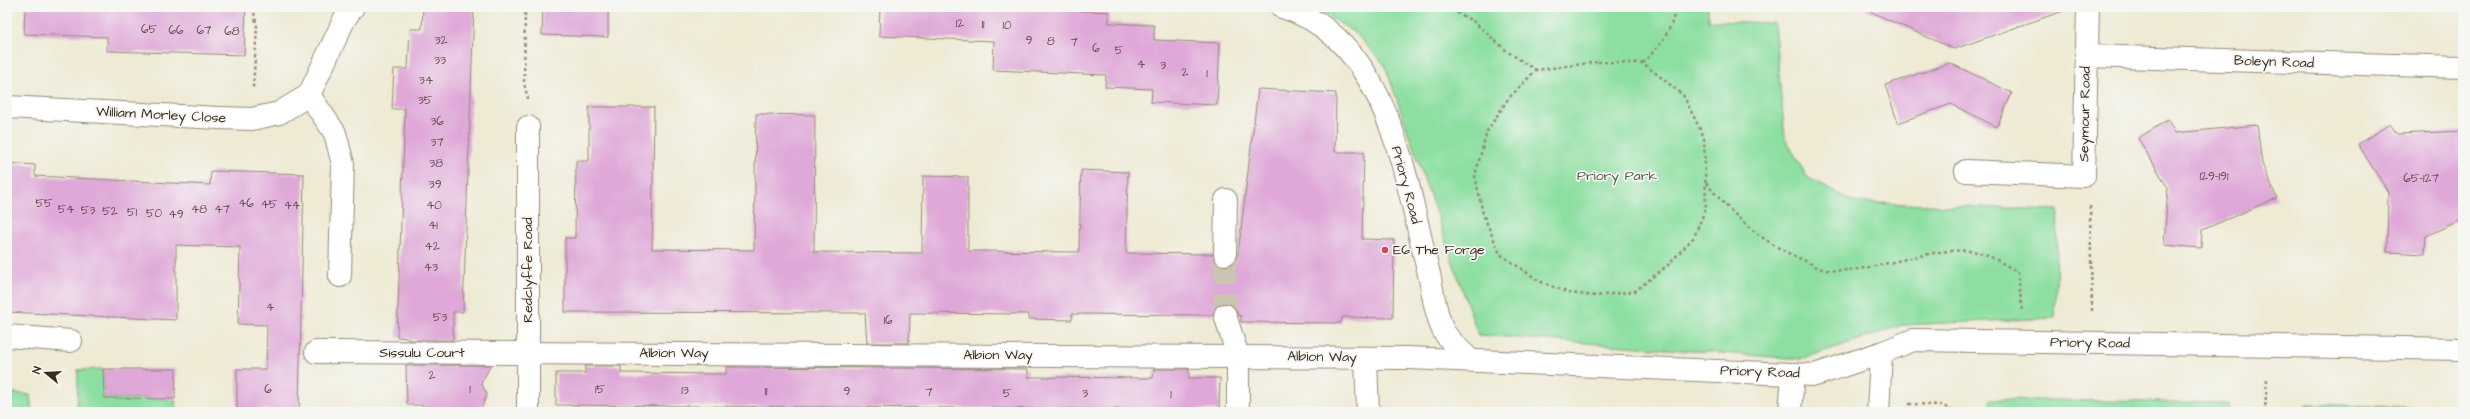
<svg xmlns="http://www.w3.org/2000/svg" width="2470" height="419" font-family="'Architects Daughter',sans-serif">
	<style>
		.green { fill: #8cdfa1; stroke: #648460 }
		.building { fill: #dfa8d8 }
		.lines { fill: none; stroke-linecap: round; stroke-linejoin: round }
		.minor-tunnel { stroke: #cac4b0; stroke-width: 22; stroke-dasharray: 22 11; stroke-linecap: butt }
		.minor-casing { stroke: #948a79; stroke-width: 24 }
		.path { stroke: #948a79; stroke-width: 2.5; stroke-dasharray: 3 3; stroke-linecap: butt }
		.minor { stroke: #fff; stroke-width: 22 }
		.poi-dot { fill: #d1495b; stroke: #f6f6f2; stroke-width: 1.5 }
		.labels { text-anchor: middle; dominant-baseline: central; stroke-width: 3.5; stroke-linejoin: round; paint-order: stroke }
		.number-label { font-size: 12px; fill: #644a4c }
		.street-label { font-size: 14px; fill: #3b2a1e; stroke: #f6f6f2 }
		.park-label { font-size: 14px; fill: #4f573f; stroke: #f6f6f2 }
		.poi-label { font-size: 14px; fill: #3b2a1e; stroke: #f6f6f2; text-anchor: start }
	</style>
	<rect width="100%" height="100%" fill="#f6f6f2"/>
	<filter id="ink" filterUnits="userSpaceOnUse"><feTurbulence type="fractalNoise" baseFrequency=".025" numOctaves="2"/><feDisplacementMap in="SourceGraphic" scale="8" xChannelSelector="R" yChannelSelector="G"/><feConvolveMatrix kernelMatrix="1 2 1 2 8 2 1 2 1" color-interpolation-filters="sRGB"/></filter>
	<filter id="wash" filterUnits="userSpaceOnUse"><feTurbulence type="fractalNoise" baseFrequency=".012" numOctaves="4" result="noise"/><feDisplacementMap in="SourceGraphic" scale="16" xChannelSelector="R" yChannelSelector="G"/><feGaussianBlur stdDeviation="0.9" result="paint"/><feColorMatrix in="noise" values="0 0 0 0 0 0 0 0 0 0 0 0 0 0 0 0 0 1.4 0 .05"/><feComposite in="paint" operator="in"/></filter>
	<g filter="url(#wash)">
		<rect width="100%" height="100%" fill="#eeead4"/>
		<g class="green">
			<path d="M 1313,7 L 1708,7 L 1708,21 L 1774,23 L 1785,138 L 1807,177 L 1853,202 L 2058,210 L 2055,318 L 1903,325 L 1801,359 L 1478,335 L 1385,65 L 1355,33 Z"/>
			<path d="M 103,369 L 104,398 L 175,399 L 176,412 L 77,412 L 78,370 Z"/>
			<path d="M 7,392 L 30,395 L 32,412 L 7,412 Z"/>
			<path d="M 1990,399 L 2228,403 L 2229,412 L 1990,412 Z"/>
			<path d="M 2307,404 L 2463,409 L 2463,412 L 2307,412 Z"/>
		</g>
		<g id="blocks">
			<g class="building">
				<path d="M 25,7 L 246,7 L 244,55 L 107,51 L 107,37 L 24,34 Z"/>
				<path d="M 423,7 L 474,7 L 463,312 L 453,312 L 453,340 L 408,340 L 408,338 L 397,337 L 405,109 L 392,109 L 394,69 L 408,69 L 410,29 L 422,29 Z"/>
				<path d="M 543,7 L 608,7 L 608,37 L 542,35 Z"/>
				<path d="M 880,7 L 996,7 L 1109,12 L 1109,23 L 1154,25 L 1154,40 L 1220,43 L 1217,105 L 1151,102 L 1152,89 L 1105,87 L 1106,75 L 993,70 L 994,41 L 879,36 Z"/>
				<path d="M 1860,7 L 2062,7 L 2063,11 L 1954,49 Z"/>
				<path d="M 1950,63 L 2012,93 L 1997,127 L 1951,104 L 1898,123 L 1885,85 Z"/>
				<path d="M 1258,89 L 1336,93 L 1335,152 L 1364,152 L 1362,239 L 1394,240 L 1393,318 L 1342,317 L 1341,323 L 1241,322 L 1241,316 L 1238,315 L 1234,306 L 1227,303 L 1216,306 L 1213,315 L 1072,314 L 1072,320 L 1029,319 L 1029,314 L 910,313 L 909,343 L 867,343 L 865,313 L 565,312 L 565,238 L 575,238 L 576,161 L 589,161 L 589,107 L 654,107 L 652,249 L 754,250 L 756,114 L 815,115 L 814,252 L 922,253 L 923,176 L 968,177 L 968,251 L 1079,252 L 1081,170 L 1128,172 L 1126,253 L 1213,254 L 1218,264 L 1225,266 L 1235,261 L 1238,254 Z"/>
				<path d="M 2168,120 L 2175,133 L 2257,125 L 2262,164 L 2277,198 L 2202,230 L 2201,248 L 2164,245 L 2168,188 L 2138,138 Z"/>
				<path d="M 2390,124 L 2397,134 L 2463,131 L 2463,219 L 2426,236 L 2425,254 L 2387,252 L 2388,192 L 2358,144 Z"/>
				<path d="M 7,163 L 35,165 L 35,176 L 210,185 L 211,171 L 304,174 L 299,410 L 237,409 L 237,369 L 266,369 L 267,325 L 238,324 L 240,247 L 176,245 L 176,320 L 7,312 Z"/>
				<path d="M 406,365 L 491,365 L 481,383 L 487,394 L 480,412 L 423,412 L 423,405 L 407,405 Z"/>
				<path d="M 585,366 L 621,366 L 621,373 L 726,374 L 726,367 L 1028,369 L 1028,377 L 1153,378 L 1154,369 L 1189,369 L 1189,378 L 1220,378 L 1219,410 L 556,405 L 556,373 L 585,373 Z"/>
				<path d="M 103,369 L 176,369 L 175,399 L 104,398 Z"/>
			</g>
		</g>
	</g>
	<g filter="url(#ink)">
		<use href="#blocks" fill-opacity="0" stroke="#948a79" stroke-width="1"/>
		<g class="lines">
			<path class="minor-tunnel" d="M 1225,315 L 1225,254"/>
			<g class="minor-casing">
				<g id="minor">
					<path d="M 1282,7 C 1390,39 1405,180 1429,274 C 1433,292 1435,313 1443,330 C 1448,340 1461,351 1469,359"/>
					<path d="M 2086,56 L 2463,67"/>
					<path d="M 309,95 L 335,133 L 343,164 L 340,276"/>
					<path d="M 7,107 L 219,118 L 252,119 L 279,113 L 309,95 L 344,20 L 353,7"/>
					<path d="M 528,127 L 528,412"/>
					<path d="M 1966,171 L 2084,176 L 2088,7"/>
					<path d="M 1225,254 L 1226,200"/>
					<path d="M 1225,315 L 1238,356 L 1238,412"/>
					<path d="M 7,336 L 71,341"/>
					<path d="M 316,352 L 1408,358 L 1815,375 L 1881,353 L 1913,340 L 2463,349"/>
					<path d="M 1366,358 L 1368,412"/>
					<path d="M 1790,412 L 1793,374"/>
					<path d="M 1878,412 L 1881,353"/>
				</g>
			</g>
			<g class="path">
				<path d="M 253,7 L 257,27 L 253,88"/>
				<path d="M 525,7 L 524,83 L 528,99"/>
				<path d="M 1446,7 L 1473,21 L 1508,52 L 1536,70"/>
				<path d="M 1598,62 L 1643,63 L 1683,95 L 1704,137 L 1706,208 L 1694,237 L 1668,265 L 1635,291 L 1596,296 L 1569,293 L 1539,281 L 1500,254 L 1483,214 L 1475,176 L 1487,131 L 1508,99 L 1536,70 Z"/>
				<path d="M 1643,63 C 1658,48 1674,29 1675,7"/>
				<path d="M 1706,183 C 1735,218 1765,245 1808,262 C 1813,265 1821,270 1827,270 C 1873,275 1935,243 1977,252 C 1991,255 2006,266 2018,272 L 2022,312"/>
				<path d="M 2090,206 L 2092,313"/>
				<path d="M 1909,404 L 1942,405 L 1954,412"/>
				<path d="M 2265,412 L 2267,377"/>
			</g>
			<use href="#minor" class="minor"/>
		</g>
	</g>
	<circle class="poi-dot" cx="1385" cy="250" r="4"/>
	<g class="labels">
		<g class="number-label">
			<text x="960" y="23">12</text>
			<text x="983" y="24">11</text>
			<text x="1007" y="25">10</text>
			<text x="149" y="29">65</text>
			<text x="176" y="30">66</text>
			<text x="204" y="30">67</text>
			<text x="232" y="31">68</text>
			<text x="441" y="40">32</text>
			<text x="1029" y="40">9</text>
			<text x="1051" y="41">8</text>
			<text x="1074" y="42">7</text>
			<text x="1096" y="48">6</text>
			<text x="1119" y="50">5</text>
			<text x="440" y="60">33</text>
			<text x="1141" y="64">4</text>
			<text x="1163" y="65">3</text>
			<text x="1185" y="72">2</text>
			<text x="1207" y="73">1</text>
			<text x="426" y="80">34</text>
			<text x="425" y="100">35</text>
			<text x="437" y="121">36</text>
			<text x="437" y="142">37</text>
			<text x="436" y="163">38</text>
			<text x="2214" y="176">129-191</text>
			<text x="2421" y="178">65-127</text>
			<text x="435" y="184">39</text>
			<text x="44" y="203">55</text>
			<text x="246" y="203">46</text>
			<text x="269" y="204">45</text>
			<text x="292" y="205">44</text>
			<text x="434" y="205">40</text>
			<text x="66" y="209">54</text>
			<text x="199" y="209">48</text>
			<text x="222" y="209">47</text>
			<text x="88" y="210">53</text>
			<text x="110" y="211">52</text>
			<text x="132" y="212">51</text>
			<text x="154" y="213">50</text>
			<text x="176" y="214">49</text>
			<text x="433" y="225">41</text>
			<text x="432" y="246">42</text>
			<text x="431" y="267">43</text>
			<text x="270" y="307">4</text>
			<text x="440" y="317">53</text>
			<text x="888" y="320">16</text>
			<text x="432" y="375">2</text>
			<text x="268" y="389">6</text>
			<text x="470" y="389">1</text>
			<text x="600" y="389">15</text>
			<text x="685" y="390">13</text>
			<text x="766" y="391">11</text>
			<text x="847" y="391">9</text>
			<text x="929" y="392">7</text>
			<text x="1007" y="393">5</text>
			<text x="1085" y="393">3</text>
			<text x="1171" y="394">1</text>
		</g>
		<g class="street-label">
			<text transform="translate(2274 62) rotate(2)">Boleyn Road</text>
			<text transform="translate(2085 114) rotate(-89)">Seymour Road</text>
			<text transform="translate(161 115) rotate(3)">William Morley Close</text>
			<text transform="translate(1406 185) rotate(75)">Priory Road</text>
			<text transform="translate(528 270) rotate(-90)">Redclyffe Road</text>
			<text transform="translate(2090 343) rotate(1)">Priory Road</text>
			<text x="422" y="353">Sissulu Court</text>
			<text x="674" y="353">Albion Way</text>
			<text x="998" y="355">Albion Way</text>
			<text transform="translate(1322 357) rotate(1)">Albion Way</text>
			<text transform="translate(1760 372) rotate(2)">Priory Road</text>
		</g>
		<g class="park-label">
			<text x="1617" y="176">Priory Park</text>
		</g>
		<g class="poi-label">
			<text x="1393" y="250">E6 The Forge</text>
		</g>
	</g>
	<rect width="2470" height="419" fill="none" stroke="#f6f6f2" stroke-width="24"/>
	<g transform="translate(46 373) rotate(288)" stroke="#f6f6f2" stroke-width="3" paint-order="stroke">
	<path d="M0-3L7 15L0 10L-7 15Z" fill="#3b2a1e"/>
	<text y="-6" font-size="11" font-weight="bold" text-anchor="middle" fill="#3b2a1e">N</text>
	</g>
</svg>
